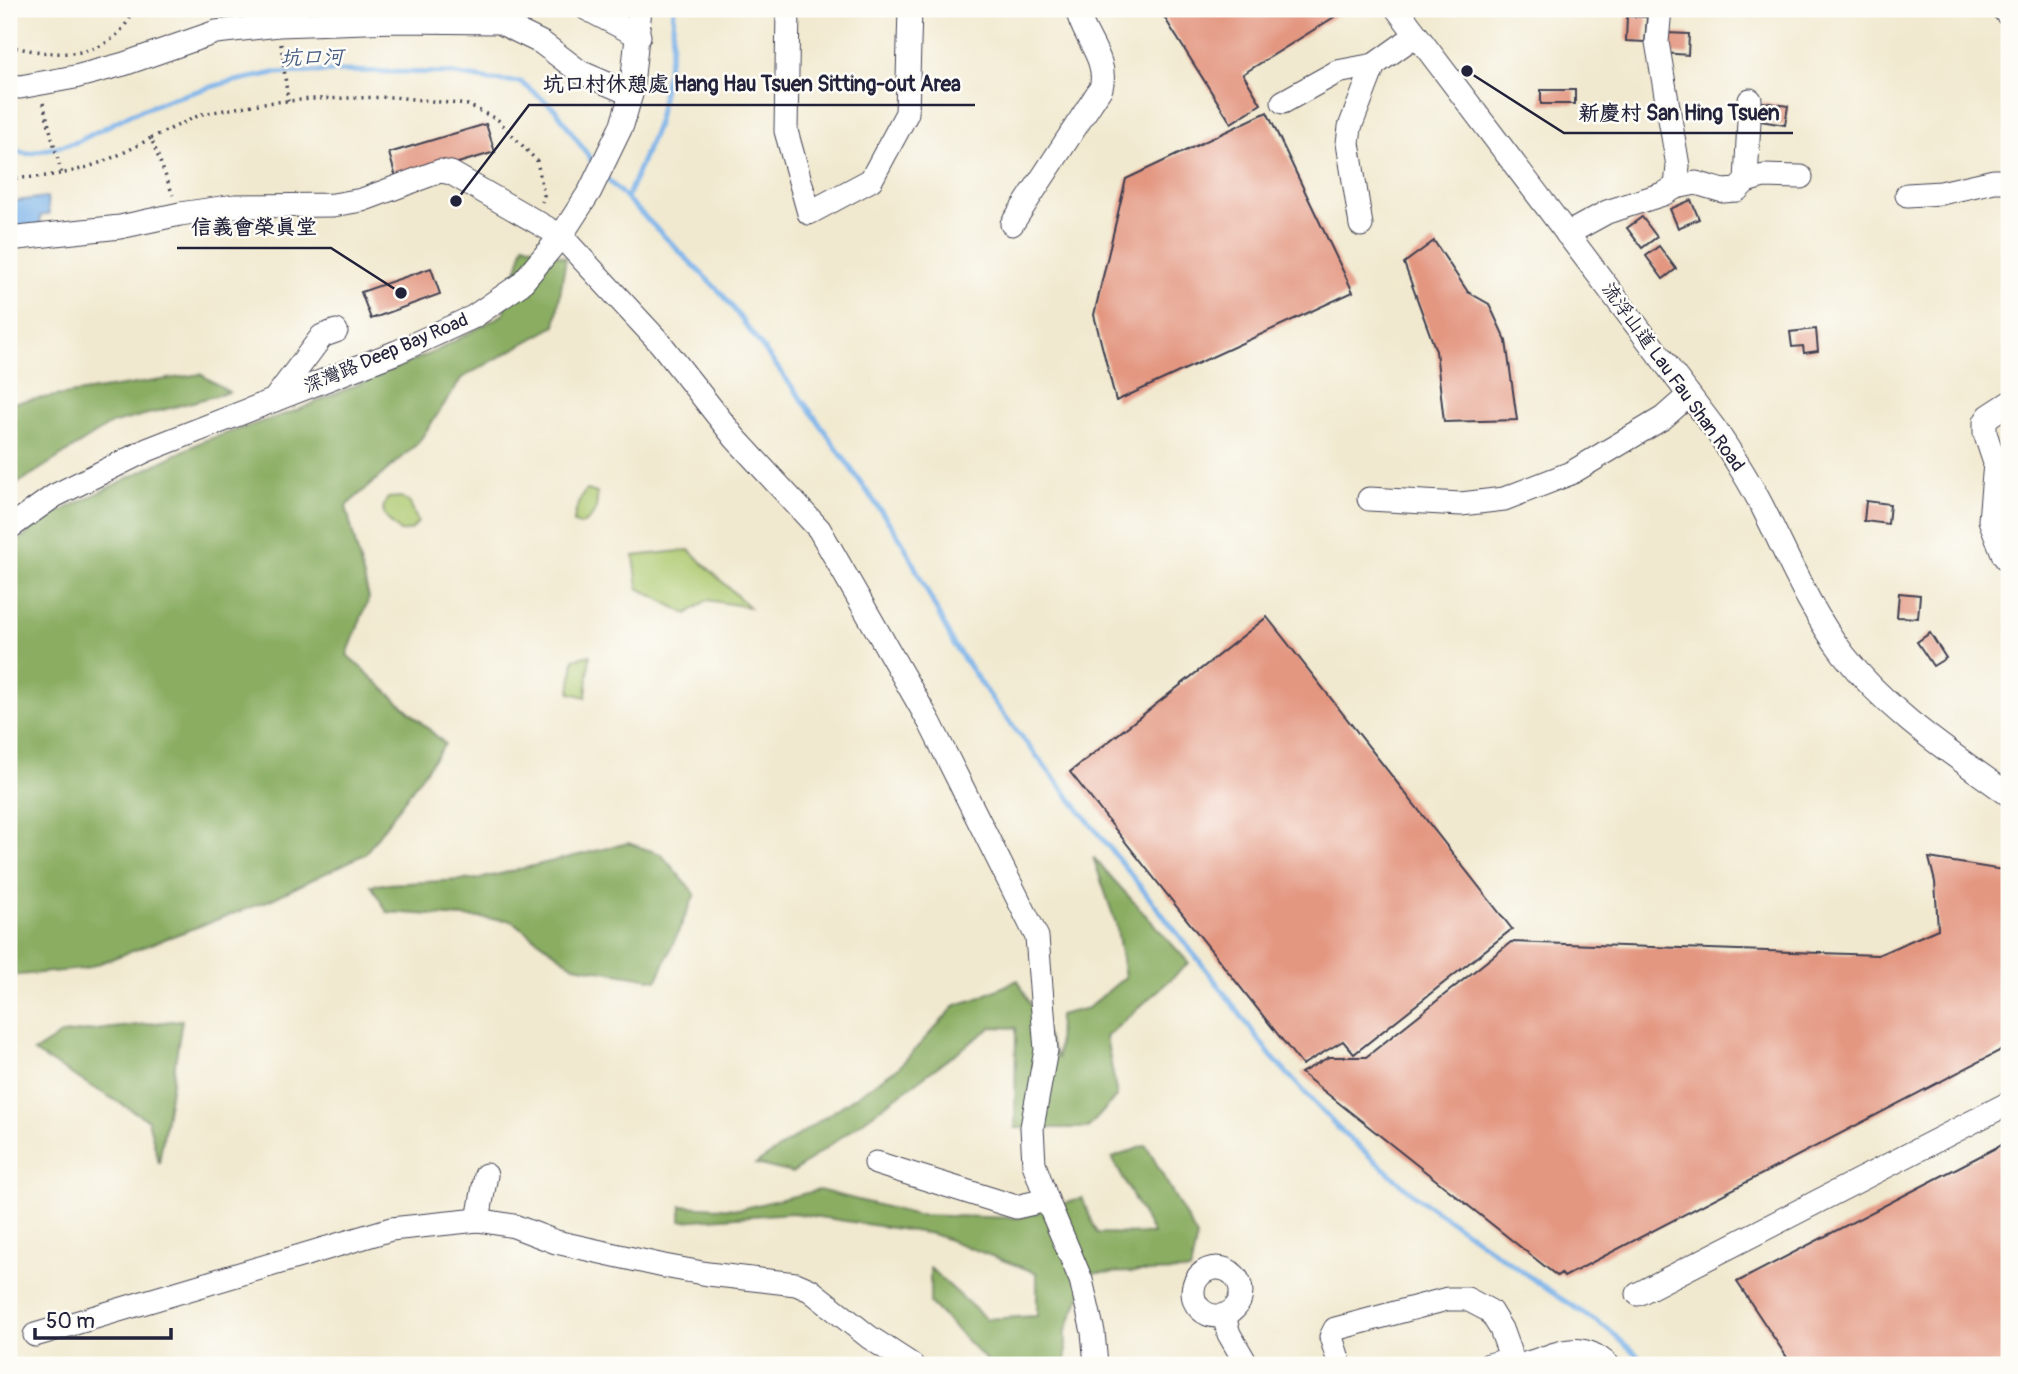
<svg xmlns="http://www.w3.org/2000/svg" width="2018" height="1374" font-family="Pangolin,'LXGW WenKai TC',sans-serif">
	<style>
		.green { fill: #adc96f; stroke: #687655; stroke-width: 2 }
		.forest { fill: #8aad62; stroke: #56684e; stroke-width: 2 }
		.water { fill: #78b1e8; stroke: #4d6a92; stroke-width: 2 }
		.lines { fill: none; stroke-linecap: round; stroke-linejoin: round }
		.stream { stroke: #78b1e8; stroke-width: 5 }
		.building { fill: #e39680 }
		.minor-casing { stroke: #414051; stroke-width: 25 }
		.path { stroke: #414051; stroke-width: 3.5; stroke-dasharray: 2 5; stroke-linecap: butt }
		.minor { stroke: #fff; stroke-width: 23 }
		.labels { text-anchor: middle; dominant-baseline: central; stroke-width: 5; stroke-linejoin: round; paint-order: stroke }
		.street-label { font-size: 19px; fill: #22223b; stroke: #fdfcf7 }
		.water-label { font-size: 21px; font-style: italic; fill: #445b80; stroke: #fdfcf7 }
		.leader { fill: none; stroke: #22223b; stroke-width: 2.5 }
		.callout-dot { fill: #22223b; stroke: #fdfcf7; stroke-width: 2.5 }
		.callout-label { font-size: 21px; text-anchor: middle; font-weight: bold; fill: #22223b; stroke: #fdfcf7; stroke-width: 5; stroke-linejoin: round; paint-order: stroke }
	</style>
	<rect width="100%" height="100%" fill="#fdfcf7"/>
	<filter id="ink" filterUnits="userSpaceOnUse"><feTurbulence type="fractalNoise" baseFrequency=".0143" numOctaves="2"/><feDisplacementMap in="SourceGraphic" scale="14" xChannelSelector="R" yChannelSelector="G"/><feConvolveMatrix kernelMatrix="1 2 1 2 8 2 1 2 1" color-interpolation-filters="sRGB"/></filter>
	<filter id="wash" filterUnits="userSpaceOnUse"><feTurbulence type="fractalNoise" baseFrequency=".00686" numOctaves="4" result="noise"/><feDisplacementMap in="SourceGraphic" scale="28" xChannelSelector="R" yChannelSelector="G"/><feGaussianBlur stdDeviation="1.57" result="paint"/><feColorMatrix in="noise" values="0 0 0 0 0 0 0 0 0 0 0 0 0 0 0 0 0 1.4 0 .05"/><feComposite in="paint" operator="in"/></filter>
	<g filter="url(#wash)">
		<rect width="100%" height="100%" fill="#f1e9cf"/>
		<g class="green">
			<path d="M 587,490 L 597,493 C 598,507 595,519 580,525 L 574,523 C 574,514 580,495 587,490 Z"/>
			<path d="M 401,497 L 410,503 L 418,522 L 411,530 L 400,532 C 390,521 376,514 388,498 Z"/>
			<path d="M 689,550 L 749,607 L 707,600 L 687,614 L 638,588 L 634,556 Z"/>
			<path d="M 590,655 L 586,697 L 570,693 L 574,659 Z"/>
		</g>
		<g class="forest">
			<path d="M 524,244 L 566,258 L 555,326 L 462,378 L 418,443 L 346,506 L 369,598 L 347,655 L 445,744 L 365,854 L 270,900 L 84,969 L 9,976 L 9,888 L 13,882 L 9,881 L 9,549 L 43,520 L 203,441 L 298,410 L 436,351 L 504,314 Z"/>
			<path d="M 201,374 L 229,392 L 111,424 L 9,489 L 9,403 Z"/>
			<path d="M 628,843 L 661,854 L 695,894 L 657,980 L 574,966 L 510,920 L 387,912 L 371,885 L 479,879 Z"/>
			<path d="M 1093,857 L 1189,963 L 1106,1037 L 1117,1096 L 1088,1128 L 1015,1128 L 1016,1028 L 992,1027 L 792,1173 L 756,1164 L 899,1067 L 956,1005 L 976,999 L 1018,980 L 1058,1059 L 1059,1015 L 1088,1008 L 1125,977 L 1116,924 Z"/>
			<path d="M 182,1020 L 159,1163 L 148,1120 L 34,1052 L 62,1034 Z"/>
			<path d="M 1146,1145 L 1197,1237 L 1190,1271 L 1090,1273 L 1066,1330 L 1066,1365 L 991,1365 L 930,1303 L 930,1268 L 986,1319 L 1037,1316 L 1037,1273 L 933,1234 L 885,1227 L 792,1213 L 681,1221 L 681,1206 L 740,1209 L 819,1190 L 917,1215 L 1019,1218 L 1082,1198 L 1097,1233 L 1153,1234 L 1112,1158 Z"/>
		</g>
		<path class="water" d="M 47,197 L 49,214 L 40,216 L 41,227 L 9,232 L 9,202 Z"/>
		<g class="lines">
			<g class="stream">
				<path d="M 9,149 L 27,154 L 77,142 L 131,114 L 170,99 L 225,83 L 274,73 L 346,71 L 448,73 L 491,80 L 521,82 L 556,110 L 596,167"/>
				<path d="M 605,177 L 723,295 L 814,416 L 902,541 L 954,645 L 997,706 L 1216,982 L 1271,1056 L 1338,1128 L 1414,1195 L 1551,1292 L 1608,1329 L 1648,1365"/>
				<path d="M 627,198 L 657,125 L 672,45 L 674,9"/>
			</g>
		</g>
		<g id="blocks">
			<g class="building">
				<path d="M 1159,9 L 1347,9 L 1243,74 L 1261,104 L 1231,123 Z"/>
				<path d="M 1627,16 L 1647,17 L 1645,42 L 1626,41 Z"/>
				<path d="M 1666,33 L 1689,34 L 1688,55 L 1664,53 Z"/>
				<rect x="1541" y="90" width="34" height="14"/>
				<path d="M 1763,102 L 1788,106 L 1785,125 L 1760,121 Z"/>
				<path d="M 1267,112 L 1353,292 L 1116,401 L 1094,315 L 1126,179 Z"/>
				<path d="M 486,124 L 495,152 L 397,181 L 389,153 Z"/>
				<path d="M 1691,200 L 1699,219 L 1678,228 L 1670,209 Z"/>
				<path d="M 1642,217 L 1657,237 L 1642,248 L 1627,228 Z"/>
				<path d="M 1434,241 L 1468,292 L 1489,304 L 1506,341 L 1517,420 L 1444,422 L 1436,351 L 1404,263 Z"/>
				<path d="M 1659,246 L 1676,269 L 1663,279 L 1646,256 Z"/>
				<path d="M 431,268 L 440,294 L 371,319 L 361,292 Z"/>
				<path d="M 1816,329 L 1818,351 L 1804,353 L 1803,346 L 1792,347 L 1790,332 Z"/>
				<path d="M 1866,501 L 1890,504 L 1888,524 L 1864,521 Z"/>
				<path d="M 1899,593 L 1920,595 L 1918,618 L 1897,617 Z"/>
				<path d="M 1267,617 L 1512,929 L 1354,1054 L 1343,1041 L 1302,1065 L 1070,772 Z"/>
				<path d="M 1930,633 L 1946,658 L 1933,666 L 1917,642 Z"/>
				<path d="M 1929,858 L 2009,871 L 2009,1046 L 1564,1277 L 1561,1273 L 1557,1276 L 1301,1073 L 1329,1057 L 1366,1057 L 1511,942 L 1878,955 L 1938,929 L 1935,882 Z"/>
				<path d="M 2009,1141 L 2009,1365 L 1792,1365 L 1737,1282 Z"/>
			</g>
		</g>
	</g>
	<g filter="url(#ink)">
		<use href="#blocks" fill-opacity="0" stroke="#414051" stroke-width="2"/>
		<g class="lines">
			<g class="minor-casing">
				<g id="minor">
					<path d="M 587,9 L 639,36"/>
					<path d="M 788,9 L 786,131 L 809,213 L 871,180 L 907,113 L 910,9"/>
					<path d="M 1397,9 L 1715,429 C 1732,454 1748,479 1762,506 C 1788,557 1809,609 1844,655 C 1889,713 1950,752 2009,795"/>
					<path d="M 2003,9 L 2009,16"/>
					<path d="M 9,86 L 20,87 L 75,77 L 124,64 L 216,32 L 279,25 L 395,21 L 499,22 L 542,43 L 580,72 L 631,94"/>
					<path d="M 1283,102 L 1337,72 L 1374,65 L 1416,35"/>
					<path d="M 1746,181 L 1764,176 L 1801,177"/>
					<path d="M 1676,187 L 1696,183 L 1723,191 L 1737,190 L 1746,181 L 1750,100"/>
					<path d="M 1907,195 L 1941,193 L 1994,181 L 2009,181"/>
					<path d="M 1012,224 L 1101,88 C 1109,59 1082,36 1077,9"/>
					<path d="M 1361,225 L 1348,143 L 1350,127 L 1374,65"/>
					<path d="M 1567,234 L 1607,212 L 1663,194 L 1676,187 L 1678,166 L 1657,42 L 1660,9"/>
					<path d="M 9,239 L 120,227 L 180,214 L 235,206 L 333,205 L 362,200 L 440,171 L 451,173 L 561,236 L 661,344 L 735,438 L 819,529 L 930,723 L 1037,937 L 1046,1050 L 1032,1127 L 1034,1164 L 1047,1200 L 1081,1280 L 1093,1332 L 1096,1365"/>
					<path d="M 274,400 L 322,336 L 336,331"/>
					<path d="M 2009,403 L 1989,416 L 1985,422 L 1985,433 L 1995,463 L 1990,520 L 2004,556 L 2009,562"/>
					<path d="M 1369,499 L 1461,504 L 1504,499 L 1571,473 L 1663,418 L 1689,395"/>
					<path d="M 9,528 L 54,496 L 147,450 L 397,352 L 473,317 L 521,284 L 561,236 L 590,191 L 622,125 L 631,94 L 640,9"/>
					<path d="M 876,1163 L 1016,1207 L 1047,1200"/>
					<path d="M 478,1220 L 486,1175"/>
					<circle cx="1217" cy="1292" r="24"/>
					<path d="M 1638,1294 L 2009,1103"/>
					<path d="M 1224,1316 L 1229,1334 L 1247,1365"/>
					<path d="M 35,1335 L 391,1229 L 478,1220 L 514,1226 L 556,1242 L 664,1266 L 708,1274 L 796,1284 L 810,1290 L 869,1337 L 912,1365"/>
					<path d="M 1528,1363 C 1559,1354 1580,1339 1608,1365"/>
					<path d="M 1340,1365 L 1331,1337 L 1335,1329 L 1447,1299 L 1467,1299 L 1490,1311 L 1501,1329 L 1514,1365"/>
					<path d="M 1489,1365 L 1512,1359"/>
				</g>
			</g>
			<g class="path">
				<path d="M 281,44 L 288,101"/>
				<path d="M 9,46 C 57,57 111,63 134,9"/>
				<path d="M 43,103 L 62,175"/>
				<path d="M 151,138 L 202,114 L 264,103 L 312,99 L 393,97 L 468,105 L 498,120 L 537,161 L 544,195 L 542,202"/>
				<path d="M 9,178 C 65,178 102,166 151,138 L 173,195"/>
			</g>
			<use href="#minor" class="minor"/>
		</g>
	</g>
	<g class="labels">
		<g class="street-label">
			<text transform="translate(386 353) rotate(-23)">深灣路 Deep Bay Road</text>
			<text transform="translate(1673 377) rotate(54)">流浮山道 Lau Fau Shan Road</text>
		</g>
		<g class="water-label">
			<text transform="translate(312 58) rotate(-1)">坑口河</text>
		</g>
	</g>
	<path class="leader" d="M456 201L529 105H975M1467 71L1564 133H1793M401 293L331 248H177"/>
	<g class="callout-dot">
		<circle cx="456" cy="201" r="7"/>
		<circle cx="1467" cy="71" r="7"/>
		<circle cx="401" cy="293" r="7"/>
	</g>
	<g class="callout-label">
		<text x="752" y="91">坑口村休憩處 Hang Hau Tsuen Sitting-out Area</text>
		<text x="1679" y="120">新慶村 San Hing Tsuen</text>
		<text x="254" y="234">信義會榮真堂</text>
	</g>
	<rect width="2018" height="1374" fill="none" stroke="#fdfcf7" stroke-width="35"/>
	<path d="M35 1328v10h136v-10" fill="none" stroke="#22223b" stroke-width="3.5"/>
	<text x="46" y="1328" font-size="21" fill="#22223b" stroke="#fdfcf7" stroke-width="5" paint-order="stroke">50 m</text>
</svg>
